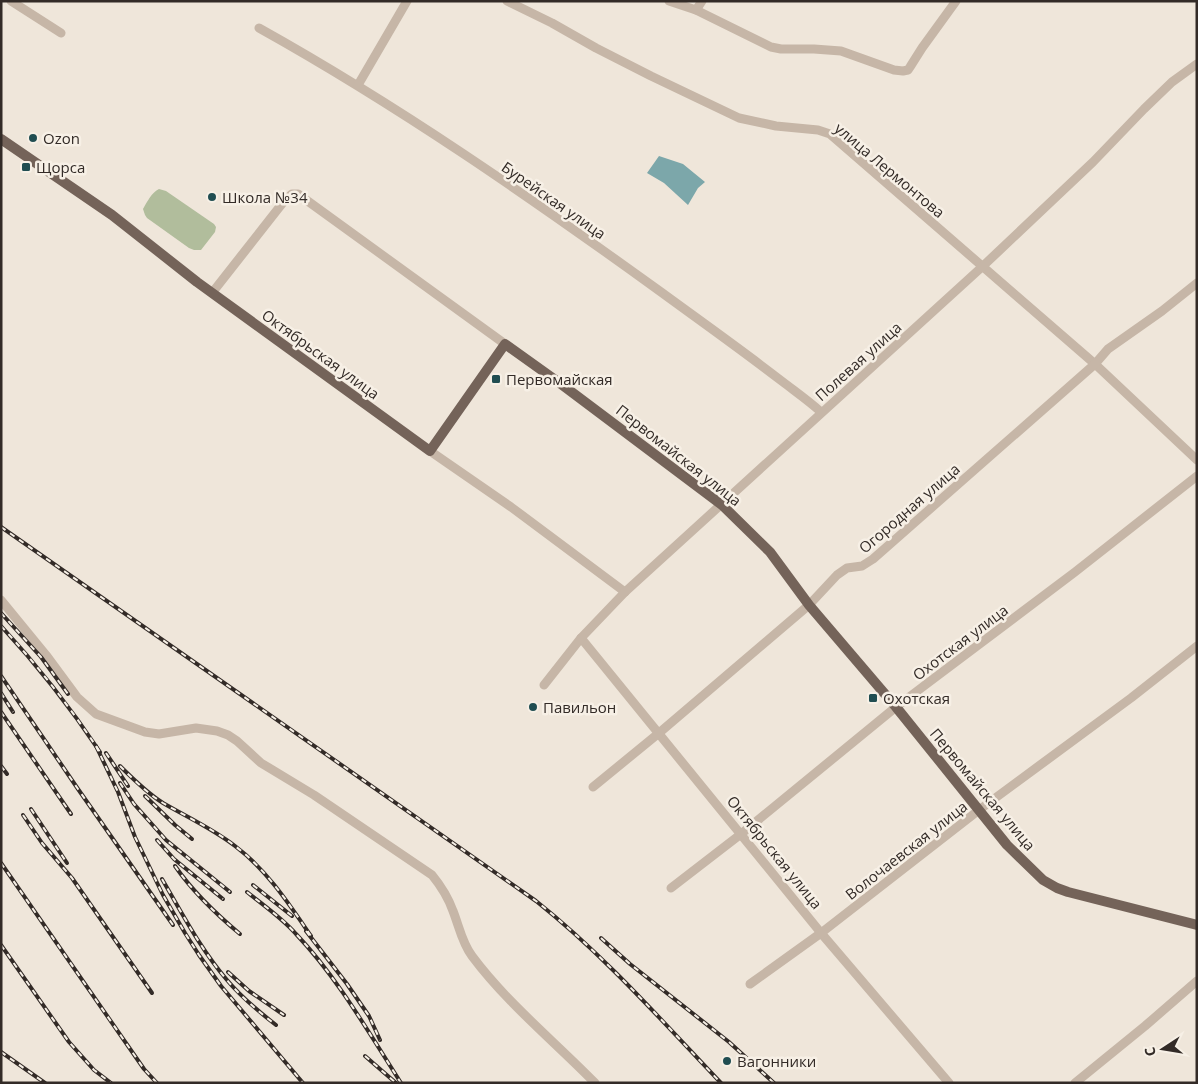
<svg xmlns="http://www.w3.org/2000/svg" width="1198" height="1084" font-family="'Open Sans',sans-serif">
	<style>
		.green { fill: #b1bd9c }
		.water { fill: #7ca7aa }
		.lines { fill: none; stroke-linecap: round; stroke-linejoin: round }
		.minor { stroke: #c6b6a7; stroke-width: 9 }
		.major { stroke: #746359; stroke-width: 10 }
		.rail-casing { stroke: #332b27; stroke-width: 4 }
		.rail { stroke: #f7f0e6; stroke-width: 2; stroke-dasharray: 5.5; stroke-linecap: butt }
		.poi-dot { fill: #204d51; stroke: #f7f0e6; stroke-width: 2 }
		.labels { text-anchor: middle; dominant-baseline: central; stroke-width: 5; stroke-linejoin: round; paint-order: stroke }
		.poi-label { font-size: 15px; fill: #332b27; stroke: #f7f0e6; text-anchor: start }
		.street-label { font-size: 15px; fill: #332b27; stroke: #f7f0e6 }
	</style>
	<rect width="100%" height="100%" fill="#efe6da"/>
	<path class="green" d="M 159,189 L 166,191 L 214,224 L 216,227 L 215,232 L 201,250 L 194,250 L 189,248 L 147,218 L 145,215 L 143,209 C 147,202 152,192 159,189 Z"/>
	<path class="water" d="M 659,156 L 683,164 L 705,182 L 698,188 L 688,205 L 664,183 L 647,173 Z"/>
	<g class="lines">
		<g class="minor">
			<path d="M 11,1 L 61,33"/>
			<path d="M 507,1 L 552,23 L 596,48 L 651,76 L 739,118 L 776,126 L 818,130 L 830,134 L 1095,364 L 1197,460"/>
			<path d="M 669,1 L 696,10 L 771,47 L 781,49 L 814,49 L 841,51 L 894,70 L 903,71 L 908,70 L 910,67 L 922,48 L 956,1"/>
			<path d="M 696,10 L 702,1"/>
			<path d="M 259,28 C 399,106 531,198 661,292 C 702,322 743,351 783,382 C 796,392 809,401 821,412"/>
			<path d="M 358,85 L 407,1"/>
			<path d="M 212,293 L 285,200 L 292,194 L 298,194 L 505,344"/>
			<path d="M 430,451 L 511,507 L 625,592"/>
			<path d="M 1,600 L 46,655 L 77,697 L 96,714 L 145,732 L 159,734 L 196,728 L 217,731 L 228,735 L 237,741 L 261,763 L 314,795 L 432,875 C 441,886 448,897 453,911 C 459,926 462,943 472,956 C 507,1003 554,1041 595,1083"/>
			<path d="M 581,638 L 821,933 L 949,1083"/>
			<path d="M 544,685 L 581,638 L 625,592 L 983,266 L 1093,162 L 1144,109 L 1172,82 L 1197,64"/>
			<path d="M 593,787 L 659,733 L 809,605 L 837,575 L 847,568 L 862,566 L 873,559 L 1095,364 L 1108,349 L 1162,311 L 1197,283"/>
			<path d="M 671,888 L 741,834 L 896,707 L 1075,572 L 1197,476"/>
			<path d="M 750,984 L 821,933 L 979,810 L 1131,698 L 1197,646"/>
			<path d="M 1075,1083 L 1145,1026 L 1197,981"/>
		</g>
		<path class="major" d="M 1,139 L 112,215 L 197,282 L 430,451 L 505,344 L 561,384 L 722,505 L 770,552 L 809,605 L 896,707 L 1007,845 L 1043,880 L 1057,888 L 1068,892 L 1197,925"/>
		<g class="rail-casing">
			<g id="rail">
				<path d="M 1,527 L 536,901 C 604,955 661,1020 721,1083"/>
				<path d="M 1,613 L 41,657 L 68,694"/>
				<path d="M 1,626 C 38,666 70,707 100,752"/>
				<path d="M 1,676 L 78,789 L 173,925"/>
				<path d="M 1,693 L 13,712"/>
				<path d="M 1,712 L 71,814"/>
				<path d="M 96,746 L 118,792 L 135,837 L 163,895 L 185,933 L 199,955 L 221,986 L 303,1083"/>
				<path d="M 106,753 L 128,786"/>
				<path d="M 1,766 L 7,774"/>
				<path d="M 120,766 C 133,779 147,793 163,803 C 187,817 213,829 235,846 C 267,870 289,904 311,936"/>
				<path d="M 120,783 L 134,804 L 166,840 L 230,892"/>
				<path d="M 145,796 L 175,825 L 192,839"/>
				<path d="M 31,809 L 67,863"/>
				<path d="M 23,815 L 42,843 L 72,878 L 152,993"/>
				<path d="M 157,840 L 174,859 L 223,899"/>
				<path d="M 1,863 L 144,1069 L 157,1083"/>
				<path d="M 175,866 C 193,892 216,914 240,934"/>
				<path d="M 162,879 C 182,913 201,950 227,980 C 241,997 258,1011 276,1025"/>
				<path d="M 253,885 L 292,916"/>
				<path d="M 247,892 C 263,905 282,918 296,934 C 337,977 369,1033 401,1083"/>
				<path d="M 306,931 L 347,984 L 369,1016 L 380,1040"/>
				<path d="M 601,938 L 630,964 L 729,1042 L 774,1083"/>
				<path d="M 1,945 L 69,1042 L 94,1070 L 111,1083"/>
				<path d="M 228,972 L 249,991 L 284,1015"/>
				<path d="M 1,1052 L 45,1083"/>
				<path d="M 365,1056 L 396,1083"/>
			</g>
		</g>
		<use href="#rail" class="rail"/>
	</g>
	<g class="poi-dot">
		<circle cx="33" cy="138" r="5"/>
		<rect x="21" y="162" width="10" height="10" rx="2.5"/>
		<circle cx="212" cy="197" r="5"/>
		<rect x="491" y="374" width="10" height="10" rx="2.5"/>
		<rect x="868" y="693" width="10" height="10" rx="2.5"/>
		<circle cx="533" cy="707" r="5"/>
		<circle cx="727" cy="1061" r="5"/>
	</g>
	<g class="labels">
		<g class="poi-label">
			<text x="43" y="138">Ozon</text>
			<text x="36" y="167">Щорса</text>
			<text x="222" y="197">Школа №34</text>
			<text x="506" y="379">Первомайская</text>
			<text x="883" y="698">Охотская</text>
			<text x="543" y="707">Павильон</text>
			<text x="737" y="1061">Вагонники</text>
		</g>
		<g class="street-label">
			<text transform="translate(890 170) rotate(40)">улица Лермонтова</text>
			<text transform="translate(554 200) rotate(35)">Бурейская улица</text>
			<text transform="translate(321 354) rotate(36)">Октябрьская улица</text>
			<text transform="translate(858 361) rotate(-42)">Полевая улица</text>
			<text transform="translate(679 455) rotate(38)">Первомайская улица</text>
			<text transform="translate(909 508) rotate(-41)">Огородная улица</text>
			<text transform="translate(960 642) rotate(-37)">Охотская улица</text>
			<text transform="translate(983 789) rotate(50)">Первомайская улица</text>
			<text transform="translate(906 850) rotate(-38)">Волочаевская улица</text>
			<text transform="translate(775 852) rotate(51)">Октябрьская улица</text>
		</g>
	</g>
	<rect width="1198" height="1084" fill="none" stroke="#332b27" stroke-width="5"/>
	<g transform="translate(1163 1049) rotate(258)" stroke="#f7f0e6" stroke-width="4" paint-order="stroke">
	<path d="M0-4L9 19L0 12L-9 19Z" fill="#332b27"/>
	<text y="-8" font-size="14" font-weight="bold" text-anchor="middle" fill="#332b27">С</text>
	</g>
</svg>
